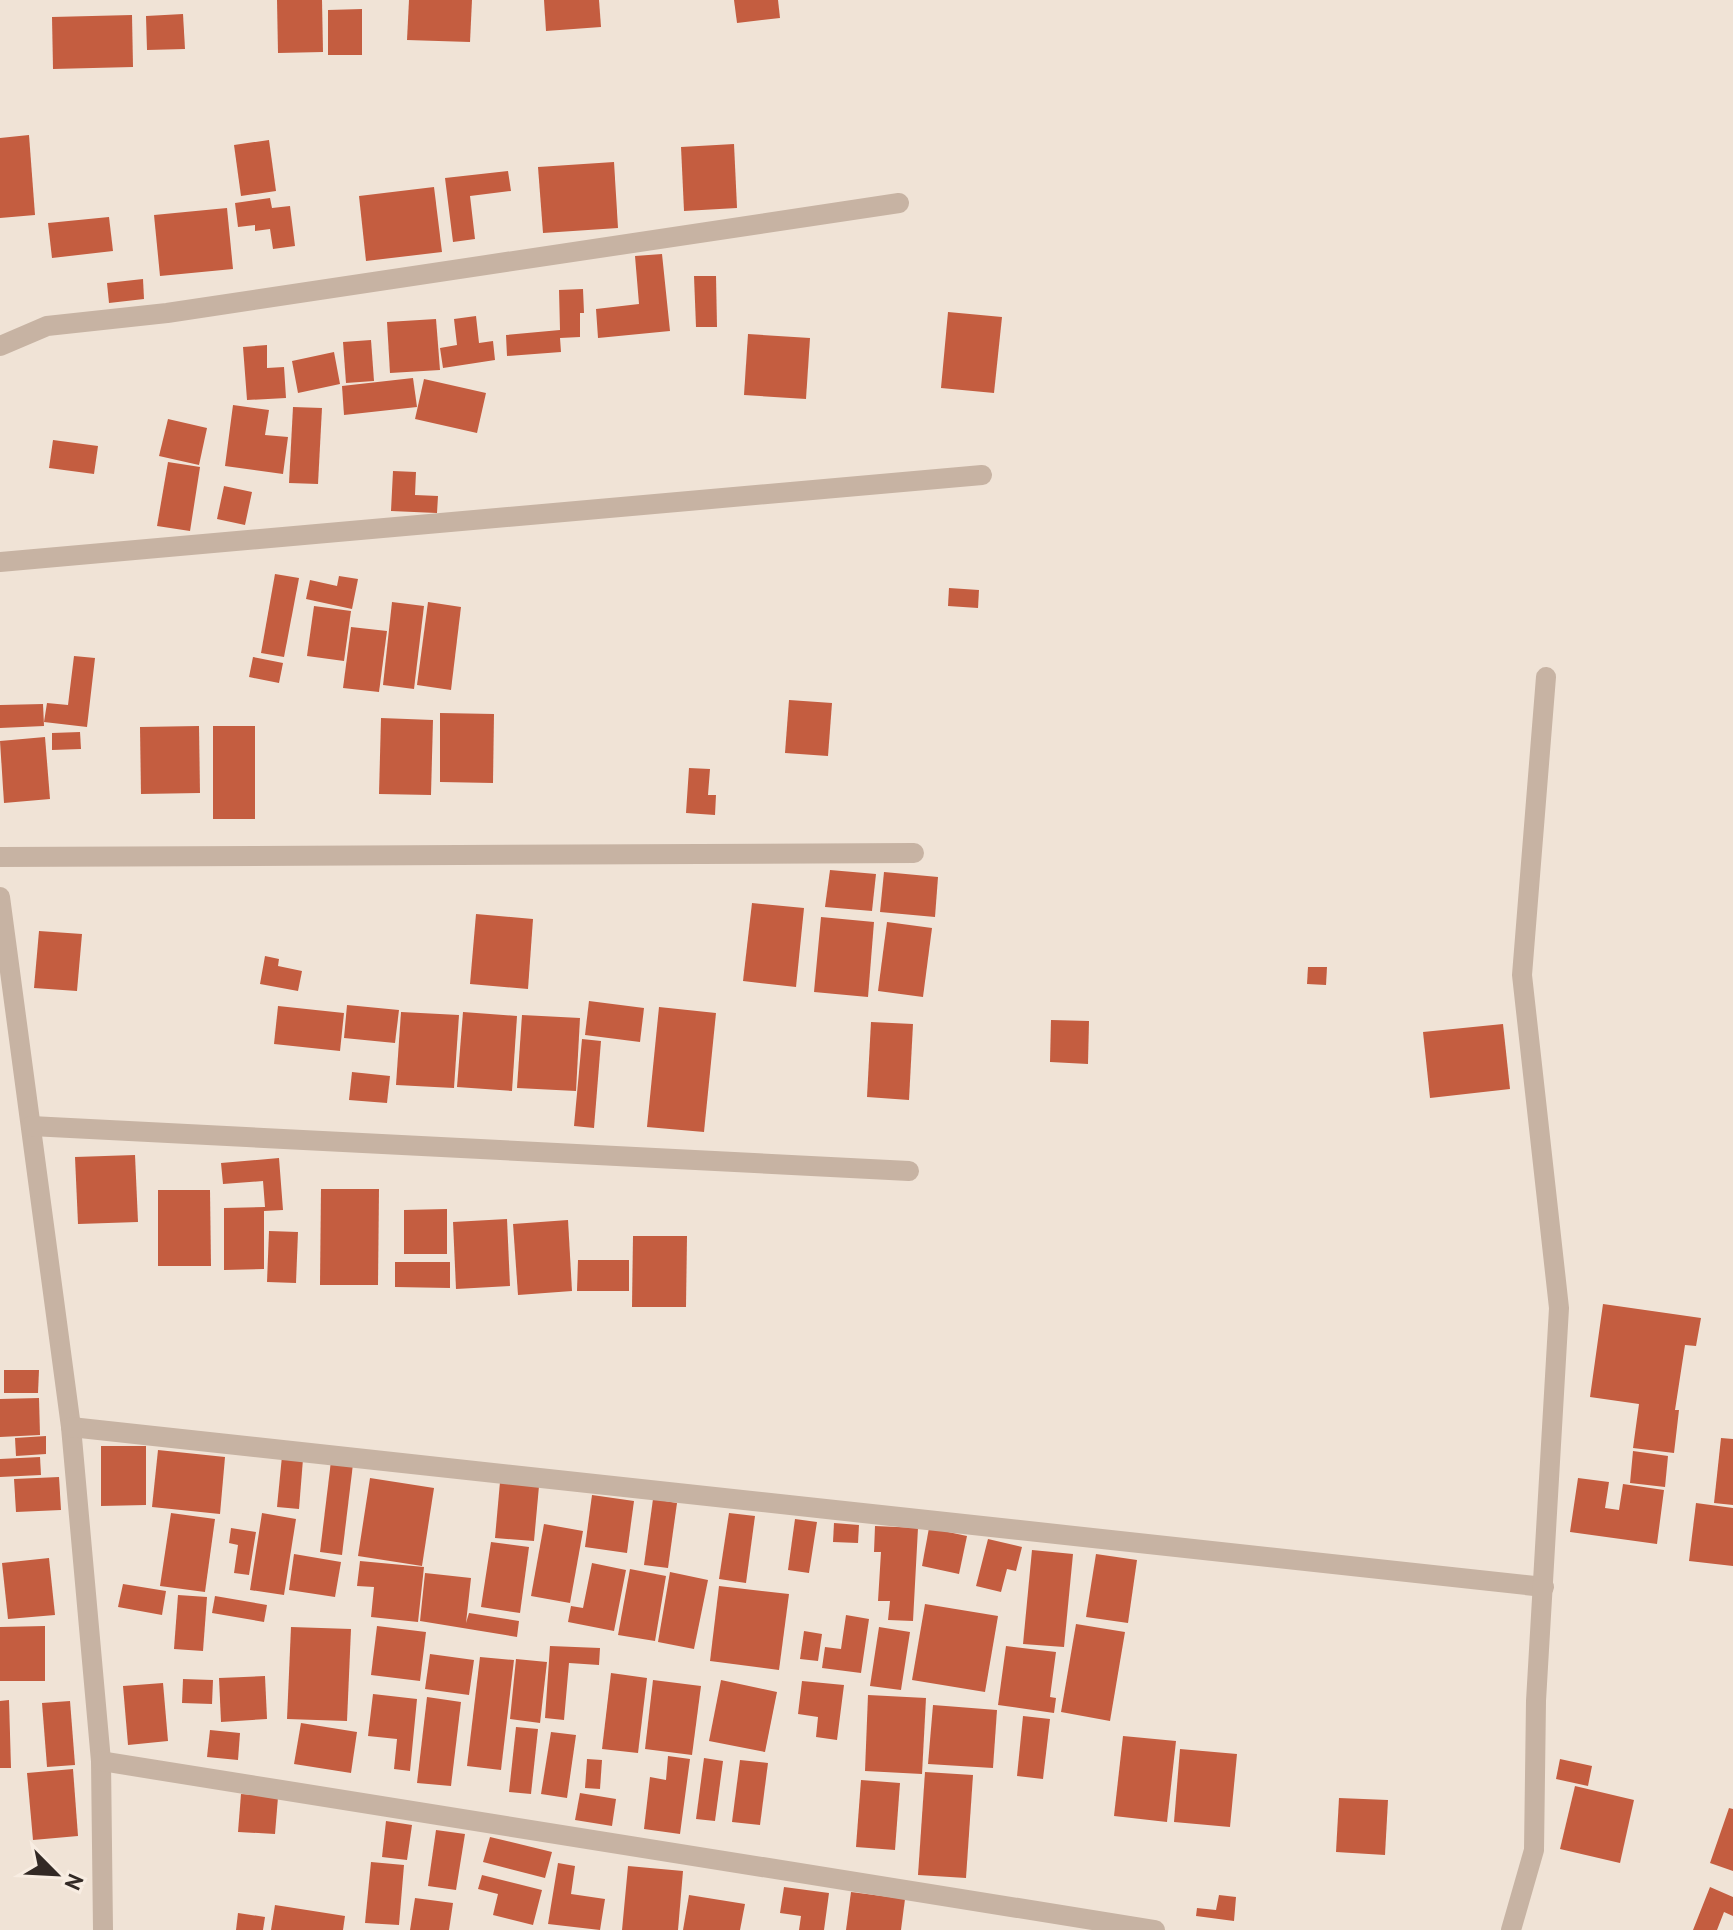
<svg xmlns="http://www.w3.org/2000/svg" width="1733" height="1930" font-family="'PT Sans',sans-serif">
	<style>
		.building { fill: #c45d40 }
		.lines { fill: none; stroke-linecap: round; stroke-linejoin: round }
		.minor { stroke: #c7b3a3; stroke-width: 20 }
	</style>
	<rect width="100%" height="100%" fill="#f0e3d6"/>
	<g class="building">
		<path d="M 277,0 L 322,0 L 323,52 L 278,53 Z"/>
		<path d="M 409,0 L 472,0 L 470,42 L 407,40 Z"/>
		<path d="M 544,0 L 599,0 L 601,27 L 546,31 Z"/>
		<path d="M 734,0 L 778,0 L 780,18 L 737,23 Z"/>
		<path d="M 362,9 L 362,55 L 328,55 L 328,10 Z"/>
		<path d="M 183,14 L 185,49 L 147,50 L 146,16 Z"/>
		<path d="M 132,15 L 133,67 L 53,69 L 52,17 Z"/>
		<path d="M 29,135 L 35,215 L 0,218 L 0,138 Z"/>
		<path d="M 269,140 L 276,191 L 241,196 L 234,145 Z"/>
		<path d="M 734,144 L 737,208 L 684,211 L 681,147 Z"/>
		<path d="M 614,162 L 618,228 L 543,233 L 538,167 Z"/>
		<path d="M 508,171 L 511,191 L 470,196 L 475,239 L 453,242 L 445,178 Z"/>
		<path d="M 434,187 L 442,252 L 366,261 L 359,196 Z"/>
		<path d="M 270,198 L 272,208 L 290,206 L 295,246 L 273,249 L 270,229 L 255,231 L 255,225 L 238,227 L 235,203 Z"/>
		<path d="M 227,208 L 233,269 L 160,276 L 154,215 Z"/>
		<path d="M 109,217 L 113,251 L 52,258 L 48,223 Z"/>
		<path d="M 662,254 L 670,331 L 598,338 L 596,309 L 639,304 L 635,256 Z"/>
		<path d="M 694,276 L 716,276 L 717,327 L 696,327 Z"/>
		<path d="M 143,279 L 144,299 L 109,303 L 107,283 Z"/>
		<path d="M 583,289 L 584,313 L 580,313 L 580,337 L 560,338 L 561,352 L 507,356 L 506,335 L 560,330 L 559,290 Z"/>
		<path d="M 948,312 L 1002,317 L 994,393 L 941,388 Z"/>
		<path d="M 476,316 L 479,343 L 493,341 L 495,360 L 443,368 L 440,348 L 457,345 L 454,319 Z"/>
		<path d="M 436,319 L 440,370 L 390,373 L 387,322 Z"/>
		<path d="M 748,334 L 810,338 L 806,399 L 744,395 Z"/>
		<path d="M 371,340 L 374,381 L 346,383 L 343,342 Z"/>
		<path d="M 267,345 L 267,368 L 284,367 L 286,398 L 247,400 L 243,347 Z"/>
		<path d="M 334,352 L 340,384 L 298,393 L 292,361 Z"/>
		<path d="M 413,378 L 417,407 L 344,415 L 342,386 Z"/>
		<path d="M 424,379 L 486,393 L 477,433 L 415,419 Z"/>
		<path d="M 233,405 L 269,410 L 265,435 L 288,437 L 283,474 L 225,466 Z"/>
		<path d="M 293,407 L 322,408 L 318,484 L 289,483 Z"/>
		<path d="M 168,419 L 207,428 L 199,465 L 159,456 Z"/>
		<path d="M 53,440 L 98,446 L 94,474 L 49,468 Z"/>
		<path d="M 168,462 L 200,467 L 190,531 L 157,526 Z"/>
		<path d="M 393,471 L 416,472 L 415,495 L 438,496 L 437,513 L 391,511 Z"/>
		<path d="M 224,486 L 252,492 L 245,525 L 217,519 Z"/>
		<path d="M 275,574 L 299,578 L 284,657 L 261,653 Z"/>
		<path d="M 339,576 L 358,579 L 352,609 L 306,599 L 310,580 L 337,586 Z"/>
		<path d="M 949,588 L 979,590 L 978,608 L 948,606 Z"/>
		<path d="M 392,602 L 424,606 L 414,689 L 383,685 Z"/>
		<path d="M 428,602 L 461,607 L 451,690 L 417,685 Z"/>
		<path d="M 314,606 L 351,611 L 344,661 L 307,656 Z"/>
		<path d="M 351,627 L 387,631 L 379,692 L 343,688 Z"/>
		<path d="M 74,656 L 95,658 L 87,727 L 44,722 L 47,703 L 68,705 Z"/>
		<path d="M 253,657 L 283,663 L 279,683 L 249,677 Z"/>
		<path d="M 789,700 L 832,703 L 828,756 L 785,753 Z"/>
		<path d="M 43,704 L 44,726 L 0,728 L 0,705 Z"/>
		<path d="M 440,713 L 494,714 L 493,783 L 440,782 Z"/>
		<path d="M 381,718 L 433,720 L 431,795 L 379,794 Z"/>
		<path d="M 199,726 L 200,793 L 141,794 L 140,727 Z"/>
		<rect x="213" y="726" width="42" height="93"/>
		<path d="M 80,732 L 81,749 L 52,750 L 52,733 Z"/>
		<path d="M 45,737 L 50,799 L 4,803 L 0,741 Z"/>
		<path d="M 689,768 L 710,769 L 708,795 L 716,795 L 715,815 L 686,813 Z"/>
		<path d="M 830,870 L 876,874 L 872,911 L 825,907 Z"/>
		<path d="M 884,872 L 938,877 L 935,917 L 880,912 Z"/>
		<path d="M 752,903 L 804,908 L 796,987 L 743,981 Z"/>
		<path d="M 476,914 L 533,919 L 528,989 L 470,984 Z"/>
		<path d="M 821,917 L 874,922 L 868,997 L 814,992 Z"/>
		<path d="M 887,922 L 932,928 L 923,997 L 878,991 Z"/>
		<path d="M 39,931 L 82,934 L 77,991 L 34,988 Z"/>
		<path d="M 265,956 L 279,959 L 278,966 L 302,971 L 298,991 L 260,984 Z"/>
		<path d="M 1308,967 L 1327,967 L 1326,985 L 1307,984 Z"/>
		<path d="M 589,1001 L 644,1008 L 640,1042 L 585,1035 Z"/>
		<path d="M 347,1005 L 399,1010 L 395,1043 L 344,1038 Z"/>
		<path d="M 278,1006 L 344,1013 L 340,1051 L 274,1044 Z"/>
		<path d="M 659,1007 L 716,1013 L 704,1132 L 647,1127 Z"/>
		<path d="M 401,1012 L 459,1015 L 454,1088 L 396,1085 Z"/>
		<path d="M 463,1012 L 517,1016 L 512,1091 L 457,1087 Z"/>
		<path d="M 522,1015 L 580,1018 L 576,1091 L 517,1088 Z"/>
		<path d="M 1051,1020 L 1089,1021 L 1088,1064 L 1050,1062 Z"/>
		<path d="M 871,1022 L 913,1024 L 909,1100 L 867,1097 Z"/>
		<path d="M 1503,1024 L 1510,1089 L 1430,1098 L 1423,1032 Z"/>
		<path d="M 582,1039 L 601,1041 L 594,1128 L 574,1126 Z"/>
		<path d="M 352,1072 L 390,1076 L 387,1103 L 349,1100 Z"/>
		<path d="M 135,1155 L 138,1222 L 78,1224 L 75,1157 Z"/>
		<path d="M 279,1158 L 283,1210 L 264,1211 L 264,1269 L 224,1270 L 224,1208 L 265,1207 L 263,1181 L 223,1184 L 221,1163 Z"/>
		<path d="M 321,1189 L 379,1189 L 378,1285 L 320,1285 Z"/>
		<path d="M 158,1190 L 210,1190 L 211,1266 L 158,1266 Z"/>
		<path d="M 447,1209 L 447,1254 L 404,1254 L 404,1210 Z"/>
		<path d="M 507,1219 L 510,1286 L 456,1289 L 453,1222 Z"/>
		<path d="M 568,1220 L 572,1291 L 518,1295 L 513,1224 Z"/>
		<path d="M 269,1231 L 298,1232 L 296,1283 L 267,1282 Z"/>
		<path d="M 633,1236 L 687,1236 L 686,1307 L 632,1307 Z"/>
		<path d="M 578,1260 L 629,1260 L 629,1291 L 577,1291 Z"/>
		<path d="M 395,1262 L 450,1262 L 450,1288 L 395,1287 Z"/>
		<path d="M 1603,1304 L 1701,1318 L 1696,1346 L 1685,1345 L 1675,1410 L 1679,1410 L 1674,1453 L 1633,1448 L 1639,1404 L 1590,1397 Z"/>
		<path d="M 4,1370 L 39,1370 L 38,1393 L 4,1393 Z"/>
		<path d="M 39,1398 L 40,1435 L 0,1437 L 0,1399 Z"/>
		<path d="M 46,1436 L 46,1454 L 16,1456 L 15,1438 Z"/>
		<path d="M 1721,1438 L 1733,1439 L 1733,1505 L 1714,1503 Z"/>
		<path d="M 101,1446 L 146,1446 L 146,1505 L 101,1506 Z"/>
		<path d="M 158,1450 L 225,1457 L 220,1514 L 152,1507 Z"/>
		<path d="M 1633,1451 L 1668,1456 L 1665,1487 L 1630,1483 Z"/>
		<path d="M 282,1456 L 303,1459 L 299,1509 L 277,1507 Z"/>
		<path d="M 40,1457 L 41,1475 L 0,1477 L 0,1459 Z"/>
		<path d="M 331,1461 L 353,1464 L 342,1555 L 320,1552 Z"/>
		<path d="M 59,1477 L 61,1510 L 16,1512 L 14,1479 Z"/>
		<path d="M 370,1478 L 434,1488 L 422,1566 L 358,1556 Z"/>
		<path d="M 1578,1478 L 1609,1482 L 1605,1508 L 1619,1510 L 1623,1484 L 1664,1490 L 1657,1544 L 1570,1532 Z"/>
		<path d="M 500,1482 L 539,1486 L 534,1541 L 495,1538 Z"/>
		<path d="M 592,1495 L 634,1501 L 627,1553 L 585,1547 Z"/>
		<path d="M 653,1499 L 677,1503 L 668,1568 L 644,1565 Z"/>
		<path d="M 1696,1503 L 1733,1508 L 1733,1566 L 1689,1561 Z"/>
		<path d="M 171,1513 L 215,1519 L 205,1592 L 160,1586 Z"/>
		<path d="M 262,1513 L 296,1519 L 284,1595 L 250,1590 Z"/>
		<path d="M 729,1513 L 755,1516 L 746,1583 L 719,1579 Z"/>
		<path d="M 795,1519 L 817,1522 L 809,1573 L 788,1570 Z"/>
		<path d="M 834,1523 L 859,1525 L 858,1543 L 833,1542 Z"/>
		<path d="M 544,1524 L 583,1531 L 570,1603 L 531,1596 Z"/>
		<path d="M 875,1526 L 918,1528 L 913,1621 L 888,1620 L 890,1601 L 878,1601 L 881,1552 L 874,1552 Z"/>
		<path d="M 231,1528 L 256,1532 L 249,1575 L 234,1573 L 238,1545 L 229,1543 Z"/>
		<path d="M 929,1528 L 967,1536 L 959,1574 L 922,1566 Z"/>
		<path d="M 988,1539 L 1022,1547 L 1016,1571 L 1007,1569 L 1001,1592 L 976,1586 Z"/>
		<path d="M 491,1542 L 529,1547 L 520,1613 L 481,1607 Z"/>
		<path d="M 1032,1550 L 1073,1554 L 1064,1647 L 1023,1644 Z"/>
		<path d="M 294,1554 L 341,1562 L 335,1597 L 289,1590 Z"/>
		<path d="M 1096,1554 L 1137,1560 L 1128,1623 L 1086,1617 Z"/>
		<path d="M 49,1558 L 55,1615 L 8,1619 L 2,1563 Z"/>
		<path d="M 360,1561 L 424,1567 L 418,1622 L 371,1617 L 374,1587 L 357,1586 Z"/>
		<path d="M 592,1563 L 626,1570 L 614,1631 L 568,1622 L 571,1606 L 583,1608 Z"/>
		<path d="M 630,1569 L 666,1576 L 655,1641 L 618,1635 Z"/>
		<path d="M 670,1572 L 708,1580 L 694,1649 L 658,1642 Z"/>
		<path d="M 425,1573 L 471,1578 L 466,1623 L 469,1613 L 519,1621 L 517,1637 L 420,1621 Z"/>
		<path d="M 123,1584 L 166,1591 L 162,1615 L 118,1607 Z"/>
		<path d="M 719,1586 L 789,1594 L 779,1670 L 710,1661 Z"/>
		<path d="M 178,1595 L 207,1597 L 203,1651 L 174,1649 Z"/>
		<path d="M 215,1596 L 267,1605 L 264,1622 L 212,1613 Z"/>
		<path d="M 925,1604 L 998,1616 L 985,1692 L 912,1680 Z"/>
		<path d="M 846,1615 L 869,1619 L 861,1673 L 822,1668 L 825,1647 L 841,1649 Z"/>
		<path d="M 1076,1624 L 1125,1632 L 1110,1721 L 1061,1712 Z"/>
		<path d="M 45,1626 L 45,1681 L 0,1681 L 0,1627 Z"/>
		<path d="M 377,1626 L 426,1632 L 420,1681 L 371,1675 Z"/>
		<path d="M 291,1627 L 351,1629 L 347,1721 L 287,1719 Z"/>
		<path d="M 879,1627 L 910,1632 L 901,1690 L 870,1686 Z"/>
		<path d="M 804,1631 L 822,1634 L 818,1661 L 800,1659 Z"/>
		<path d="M 550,1646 L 600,1648 L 599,1665 L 569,1663 L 564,1720 L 545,1718 Z"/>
		<path d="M 1006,1646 L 1056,1652 L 1050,1697 L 1056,1698 L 1054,1713 L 998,1705 Z"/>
		<path d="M 430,1654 L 474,1660 L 469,1695 L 425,1689 Z"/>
		<path d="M 480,1657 L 514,1660 L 501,1770 L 467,1766 Z"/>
		<path d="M 516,1659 L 547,1662 L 540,1723 L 510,1719 Z"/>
		<path d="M 611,1673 L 647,1678 L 638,1753 L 602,1749 Z"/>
		<path d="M 265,1676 L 267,1719 L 221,1722 L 219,1678 Z"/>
		<path d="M 183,1679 L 213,1680 L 212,1704 L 182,1703 Z"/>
		<path d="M 653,1680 L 701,1686 L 692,1755 L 645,1749 Z"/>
		<path d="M 721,1680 L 777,1692 L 765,1752 L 709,1741 Z"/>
		<path d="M 802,1681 L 844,1685 L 837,1740 L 816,1737 L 818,1717 L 798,1714 Z"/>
		<path d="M 163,1683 L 168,1741 L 128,1745 L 123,1686 Z"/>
		<path d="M 373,1694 L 417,1699 L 410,1771 L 394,1769 L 397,1739 L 368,1736 Z"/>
		<path d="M 868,1695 L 926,1698 L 922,1774 L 865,1771 Z"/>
		<path d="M 427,1697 L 461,1702 L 451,1786 L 417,1783 Z"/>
		<path d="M 9,1700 L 11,1768 L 0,1768 L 0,1701 Z"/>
		<path d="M 70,1701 L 75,1765 L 47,1767 L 42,1703 Z"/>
		<path d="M 933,1705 L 997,1710 L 993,1768 L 928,1764 Z"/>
		<path d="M 1023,1716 L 1050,1719 L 1043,1779 L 1017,1776 Z"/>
		<path d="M 301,1723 L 357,1732 L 351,1773 L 294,1764 Z"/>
		<path d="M 516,1727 L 538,1729 L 531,1794 L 509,1792 Z"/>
		<path d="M 210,1730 L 240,1733 L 238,1760 L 207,1757 Z"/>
		<path d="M 551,1732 L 576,1735 L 567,1798 L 541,1794 Z"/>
		<path d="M 1123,1736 L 1176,1741 L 1167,1822 L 1114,1816 Z"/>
		<path d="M 1180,1749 L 1237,1754 L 1230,1827 L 1174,1822 Z"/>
		<path d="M 668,1756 L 690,1759 L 680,1834 L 644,1829 L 650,1777 L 666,1780 Z"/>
		<path d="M 704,1758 L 723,1761 L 715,1821 L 696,1819 Z"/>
		<path d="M 587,1759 L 602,1760 L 600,1789 L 585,1788 Z"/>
		<path d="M 1560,1759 L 1592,1766 L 1588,1786 L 1556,1779 Z"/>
		<path d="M 740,1760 L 768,1763 L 760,1825 L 732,1822 Z"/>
		<path d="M 73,1769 L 78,1836 L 33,1840 L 27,1773 Z"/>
		<path d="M 925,1772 L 973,1775 L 966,1878 L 918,1875 Z"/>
		<path d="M 861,1780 L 900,1783 L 895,1850 L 856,1847 Z"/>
		<path d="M 1575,1786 L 1634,1800 L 1620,1863 L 1560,1849 Z"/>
		<path d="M 580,1793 L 616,1799 L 612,1826 L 575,1820 Z"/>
		<path d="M 241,1794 L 278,1797 L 275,1834 L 238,1832 Z"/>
		<path d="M 1339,1798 L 1388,1800 L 1385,1855 L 1336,1852 Z"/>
		<path d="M 1729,1808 L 1733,1809 L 1733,1871 L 1710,1863 Z"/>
		<path d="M 386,1821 L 412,1825 L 407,1860 L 382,1857 Z"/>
		<path d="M 436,1830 L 465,1834 L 456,1890 L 428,1886 Z"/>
		<path d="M 490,1837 L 552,1852 L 545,1878 L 483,1862 Z"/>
		<path d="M 371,1862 L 404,1865 L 399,1925 L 365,1923 Z"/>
		<path d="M 558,1863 L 575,1866 L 571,1894 L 605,1899 L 600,1930 L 548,1924 Z"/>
		<path d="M 628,1866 L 683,1871 L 678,1930 L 622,1930 Z"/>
		<path d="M 482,1875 L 542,1890 L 533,1925 L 493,1915 L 498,1894 L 478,1889 Z"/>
		<path d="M 784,1887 L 829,1893 L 824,1930 L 799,1930 L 801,1916 L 780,1913 Z"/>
		<path d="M 1710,1887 L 1733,1897 L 1733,1916 L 1724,1912 L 1717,1930 L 1693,1930 Z"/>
		<path d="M 851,1892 L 905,1899 L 901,1930 L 846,1930 Z"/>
		<path d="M 689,1895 L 745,1904 L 740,1930 L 683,1930 Z"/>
		<path d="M 1219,1895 L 1236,1897 L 1234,1921 L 1196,1916 L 1197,1908 L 1216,1910 Z"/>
		<path d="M 415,1898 L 453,1903 L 449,1930 L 410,1930 Z"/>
		<path d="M 275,1905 L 345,1916 L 343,1930 L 271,1930 Z"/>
		<path d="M 238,1913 L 265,1917 L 263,1930 L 236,1930 Z"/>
	</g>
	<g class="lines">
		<g class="minor">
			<path d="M 0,346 L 47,326 L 167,313 L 899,203"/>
			<path d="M 0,562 L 982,475"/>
			<path d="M 0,857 L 914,853"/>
			<path d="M 0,897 L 71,1427 L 101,1761 L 103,1930"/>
			<path d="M 31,1126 L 909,1171"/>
			<path d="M 71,1427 L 1544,1587"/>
			<path d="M 101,1761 L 1155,1930"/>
			<path d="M 1511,1930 L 1534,1850 L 1536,1701 L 1559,1308 L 1522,975 L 1546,677"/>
		</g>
	</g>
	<g transform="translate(56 1874) rotate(114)" stroke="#f8ede2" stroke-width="6" paint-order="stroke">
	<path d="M0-6L14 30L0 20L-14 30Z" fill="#322925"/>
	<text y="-12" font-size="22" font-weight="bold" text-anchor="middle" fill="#322925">N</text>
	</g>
</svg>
